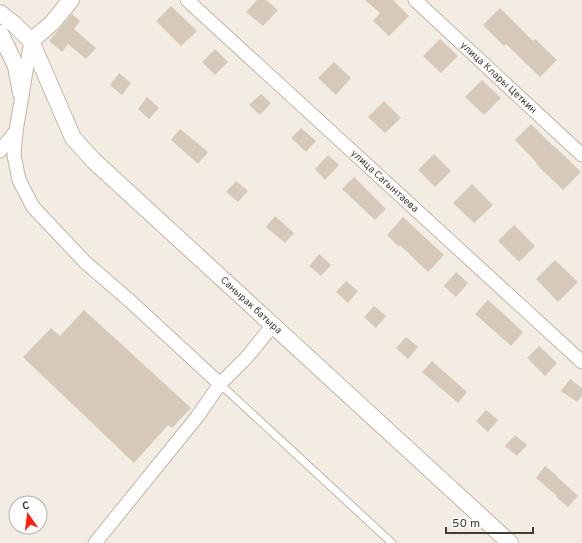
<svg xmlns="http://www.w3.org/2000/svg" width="582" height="543" font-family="Overpass,sans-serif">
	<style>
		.building { fill: #d7c9b9 }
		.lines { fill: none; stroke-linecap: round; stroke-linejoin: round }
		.service-casing { stroke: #c1b6a7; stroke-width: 9 }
		.minor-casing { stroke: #c1b6a7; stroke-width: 15 }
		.tertiary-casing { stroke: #c1b6a7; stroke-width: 18 }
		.service { stroke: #fff; stroke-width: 7 }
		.minor { stroke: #fff; stroke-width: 13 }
		.tertiary { stroke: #fff; stroke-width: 16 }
		.labels { text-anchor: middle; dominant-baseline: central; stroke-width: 3; stroke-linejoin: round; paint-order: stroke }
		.street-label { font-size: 10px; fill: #443b32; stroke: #fff }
	</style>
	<rect width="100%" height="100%" fill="#f2ece2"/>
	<g class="building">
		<path d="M 257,0 L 266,0 L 278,10 L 263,26 L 246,12 Z"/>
		<path d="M 365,0 L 393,0 L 409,16 L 389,36 L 373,21 L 380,13 Z"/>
		<path d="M 171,6 L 197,31 L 181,46 L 156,21 Z"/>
		<path d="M 500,8 L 533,41 L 535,39 L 557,60 L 540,77 L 506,44 L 504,46 L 483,25 Z"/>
		<path d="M 72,14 L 80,21 L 74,29 L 96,48 L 86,59 L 68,44 L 62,52 L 49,41 Z"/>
		<path d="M 440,39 L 458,56 L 441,73 L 423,56 Z"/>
		<path d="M 215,49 L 228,62 L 215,75 L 202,62 Z"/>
		<path d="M 334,62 L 351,78 L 336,95 L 318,78 Z"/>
		<path d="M 119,73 L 131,83 L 122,95 L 110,85 Z"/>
		<path d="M 482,80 L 501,98 L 484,115 L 465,97 Z"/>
		<path d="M 261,94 L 271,103 L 260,115 L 249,105 Z"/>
		<path d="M 147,97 L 159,108 L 149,119 L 138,109 Z"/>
		<path d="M 384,101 L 401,118 L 385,133 L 368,117 Z"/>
		<path d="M 531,124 L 553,146 L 554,146 L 581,172 L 563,190 L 536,164 L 537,163 L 515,140 Z"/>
		<path d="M 301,128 L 316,141 L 306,152 L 291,138 Z"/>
		<path d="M 180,129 L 208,152 L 198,164 L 171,140 Z"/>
		<path d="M 434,154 L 451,171 L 435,187 L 418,170 Z"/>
		<path d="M 328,155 L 339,165 L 325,180 L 315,169 Z"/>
		<path d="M 354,177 L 386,209 L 375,220 L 342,189 Z"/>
		<path d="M 236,181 L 248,191 L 238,202 L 226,192 Z"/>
		<path d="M 472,184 L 493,205 L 474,223 L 453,203 Z"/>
		<path d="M 275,216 L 294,233 L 285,243 L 266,227 Z"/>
		<path d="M 403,217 L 444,255 L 428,272 L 400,245 L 399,247 L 387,235 Z"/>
		<path d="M 514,225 L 535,246 L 519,262 L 498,241 Z"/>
		<path d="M 319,254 L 331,265 L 321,276 L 309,266 Z"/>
		<path d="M 555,260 L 578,282 L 558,302 L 536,279 Z"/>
		<path d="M 456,272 L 468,283 L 456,297 L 444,286 Z"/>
		<path d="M 346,281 L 358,291 L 348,303 L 336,292 Z"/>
		<path d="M 488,300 L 523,332 L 511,346 L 475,314 Z"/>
		<path d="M 374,306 L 386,316 L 376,328 L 364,317 Z"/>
		<path d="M 84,310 L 191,408 L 172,428 L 168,425 L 134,463 L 23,357 L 51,328 L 60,336 Z"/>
		<path d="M 406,337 L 418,347 L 408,359 L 396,348 Z"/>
		<path d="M 539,346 L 557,363 L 545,376 L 527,358 Z"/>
		<path d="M 432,361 L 467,392 L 458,403 L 422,372 Z"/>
		<path d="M 570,379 L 582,388 L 582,396 L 577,402 L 561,391 Z"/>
		<path d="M 486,410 L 498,420 L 488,432 L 476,421 Z"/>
		<path d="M 515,435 L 527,445 L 517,456 L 505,446 Z"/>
		<path d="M 545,466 L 557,476 L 557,477 L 578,496 L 568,507 L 556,497 L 557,496 L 536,478 Z"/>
	</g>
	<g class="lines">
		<g class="service-casing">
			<path id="service" d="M 220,384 L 392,543"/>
		</g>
		<g class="minor-casing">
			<g id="minor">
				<path id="s1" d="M 187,0 L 582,362"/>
				<path id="s2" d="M 415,0 L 582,155"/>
				<path d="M 31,41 L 16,131 L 14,155 L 19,180 L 33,207 L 85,262 L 130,301 L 220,384"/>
				<path d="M 0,151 L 16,131"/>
				<path d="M 95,543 L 197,417 L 220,384 L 247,357 L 273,325"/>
			</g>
		</g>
		<g class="tertiary-casing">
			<g id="tertiary">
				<path id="s3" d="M 0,13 L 14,24 L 31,41 L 73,138 L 94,161 L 510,543"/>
				<path d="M 0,33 L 16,66 L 21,93"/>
				<path d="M 31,41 L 52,23 L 71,0"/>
			</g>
		</g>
		<use href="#service" class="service"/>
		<use href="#minor" class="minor"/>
		<use href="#tertiary" class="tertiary"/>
	</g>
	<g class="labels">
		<g class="street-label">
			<text stroke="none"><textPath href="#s2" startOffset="114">улица Клары Цеткин</textPath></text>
			<text stroke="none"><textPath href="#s1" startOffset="268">улица Сагынтаева</textPath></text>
			<text stroke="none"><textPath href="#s3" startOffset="392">Санырак батыра</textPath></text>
		</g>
	</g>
	<g transform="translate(28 515) rotate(346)"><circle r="19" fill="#ffffff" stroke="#b4b1ad"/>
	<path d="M0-3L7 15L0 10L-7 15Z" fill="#ff1e0c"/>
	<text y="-6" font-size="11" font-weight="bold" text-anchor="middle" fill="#443b32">С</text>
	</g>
	<path d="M446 527v6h87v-6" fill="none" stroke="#443b32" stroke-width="2"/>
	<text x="452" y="527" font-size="12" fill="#443b32" stroke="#ffffff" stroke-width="3" paint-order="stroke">50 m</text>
</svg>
